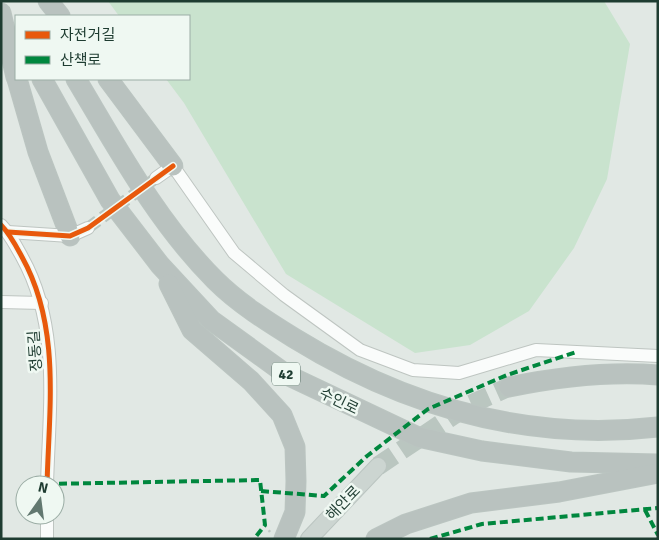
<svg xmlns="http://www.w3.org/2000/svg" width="659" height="540" font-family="Signika,'Noto Sans KR',sans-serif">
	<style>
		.green { fill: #c9e3ce }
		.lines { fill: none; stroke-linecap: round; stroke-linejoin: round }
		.minor-tunnel { stroke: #bac6c0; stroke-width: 12; stroke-dasharray: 12 6; stroke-linecap: butt }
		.highway-tunnel { stroke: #bac6c0; stroke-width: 19; stroke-dasharray: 19 9; stroke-linecap: butt }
		.minor-casing { stroke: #bec5c1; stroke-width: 14 }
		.major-casing { stroke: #bbc5c1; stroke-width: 18 }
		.highway-casing { stroke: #bbc5c1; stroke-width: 21 }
		.path { stroke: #bfc8c5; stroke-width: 2.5; stroke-dasharray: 2.5 4; stroke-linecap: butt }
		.minor { stroke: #fafcfb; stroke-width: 12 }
		.major { stroke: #ccd5d1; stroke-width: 16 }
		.highway { stroke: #b9c2bf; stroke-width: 19 }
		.quiet { stroke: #00873e; stroke-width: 4; stroke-dasharray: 8 4; stroke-linecap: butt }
		.cycleway-casing { stroke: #eff8f2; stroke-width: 8 }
		.cycleway { stroke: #e8590c; stroke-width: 5 }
		.labels { text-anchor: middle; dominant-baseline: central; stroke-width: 5; stroke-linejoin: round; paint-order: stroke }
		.shield { fill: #eff8f2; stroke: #5d746b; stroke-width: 1 }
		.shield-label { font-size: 14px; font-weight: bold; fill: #1e3c31 }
		.street-label { font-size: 15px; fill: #1e3c31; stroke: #eff8f2 }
	</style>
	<rect width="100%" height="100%" fill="#e1e8e4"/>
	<path class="green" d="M 108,1 L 604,1 L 630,44 L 607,179 L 574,248 L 529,311 L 470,345 L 415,353 L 286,274 L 184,103 L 166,79 L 189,79 L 189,16 L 119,16 Z"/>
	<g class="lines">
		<path class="minor-tunnel" d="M 88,228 L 156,178"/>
		<path class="highway-tunnel" d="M 378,466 L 469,405 L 509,387"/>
		<g class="minor-casing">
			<g id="minor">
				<path d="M 156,178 L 173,166 L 234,253 L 284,295 L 360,350 L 413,370 L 459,373 L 536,350 L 658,356"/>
				<path d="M 1,225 C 10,234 16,246 22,257 C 61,327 49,408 47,485"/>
				<path d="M 8,232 L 70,236 L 88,228"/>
				<path d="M 1,302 L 42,303"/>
				<path d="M 47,539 L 47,515"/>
			</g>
		</g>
		<g class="major-casing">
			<path id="major" d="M 309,539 L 378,466"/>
		</g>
		<g class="highway-casing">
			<g id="highway">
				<path d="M 48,1 L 60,16"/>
				<path d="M 1,13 L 16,77"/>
				<path d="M 17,79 L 38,152 L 70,236"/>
				<path d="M 42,79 L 110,200 L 160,265 L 211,320 L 287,375 L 418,437 L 482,451 L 571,462 L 658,464"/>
				<path d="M 76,79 C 118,149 157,222 215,280 C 238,303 268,322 294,338 C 406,407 527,442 658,427"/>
				<path d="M 108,79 L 173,166"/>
				<path d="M 169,284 L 192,330 L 251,381 L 282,415 L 295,447 L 296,481 L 295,512 L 284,539"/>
				<path d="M 509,387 C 558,377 608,371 658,375"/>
				<path d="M 376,539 L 406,524 L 471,503 L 559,492 L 658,473"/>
			</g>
		</g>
		<path class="path" d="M 265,525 L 270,532"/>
		<use href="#minor" class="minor"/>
		<use href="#major" class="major"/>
		<use href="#highway" class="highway"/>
		<g class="quiet">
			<path d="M 47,484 L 260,480 L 265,525 L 254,539"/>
			<path d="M 261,491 L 324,496 L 367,456 L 428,409 L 507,375 L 576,352"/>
			<path d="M 645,510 L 658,535"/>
			<path d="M 430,539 L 482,524 L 658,508"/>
		</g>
		<g class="cycleway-casing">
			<g id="cycleway">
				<path d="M 1,225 C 10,234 16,246 22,257 C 61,327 49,408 47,485"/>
				<path d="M 8,232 L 70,236 L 88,228 L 173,166"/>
			</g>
		</g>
		<use href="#cycleway" class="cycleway"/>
	</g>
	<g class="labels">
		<rect class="shield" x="272" y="362.5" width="28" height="23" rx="4"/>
		<g class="shield-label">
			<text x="286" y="374">42</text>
		</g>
		<g class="street-label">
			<text transform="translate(35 351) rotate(-94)">정동길</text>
			<text transform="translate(339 401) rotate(26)">수인로</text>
			<text transform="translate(343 503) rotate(-46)">해안로</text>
		</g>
	</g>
	<rect width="659" height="540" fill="none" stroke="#1e3c31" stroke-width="5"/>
	<rect x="15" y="15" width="175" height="65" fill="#eff8f2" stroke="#9bada5"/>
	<rect x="25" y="31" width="25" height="8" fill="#e8590c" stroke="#9bada5"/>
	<text x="60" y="40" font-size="15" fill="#1e3c31">자전거길</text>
	<rect x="25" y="56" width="25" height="8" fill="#00873e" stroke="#9bada5"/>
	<text x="60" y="65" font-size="15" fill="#1e3c31">산책로</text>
	<g transform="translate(40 500) rotate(14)"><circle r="24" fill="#eff8f2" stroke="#9bada5"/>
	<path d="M0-4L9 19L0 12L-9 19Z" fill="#627870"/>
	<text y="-8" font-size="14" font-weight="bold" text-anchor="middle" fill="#1e3c31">N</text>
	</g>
</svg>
